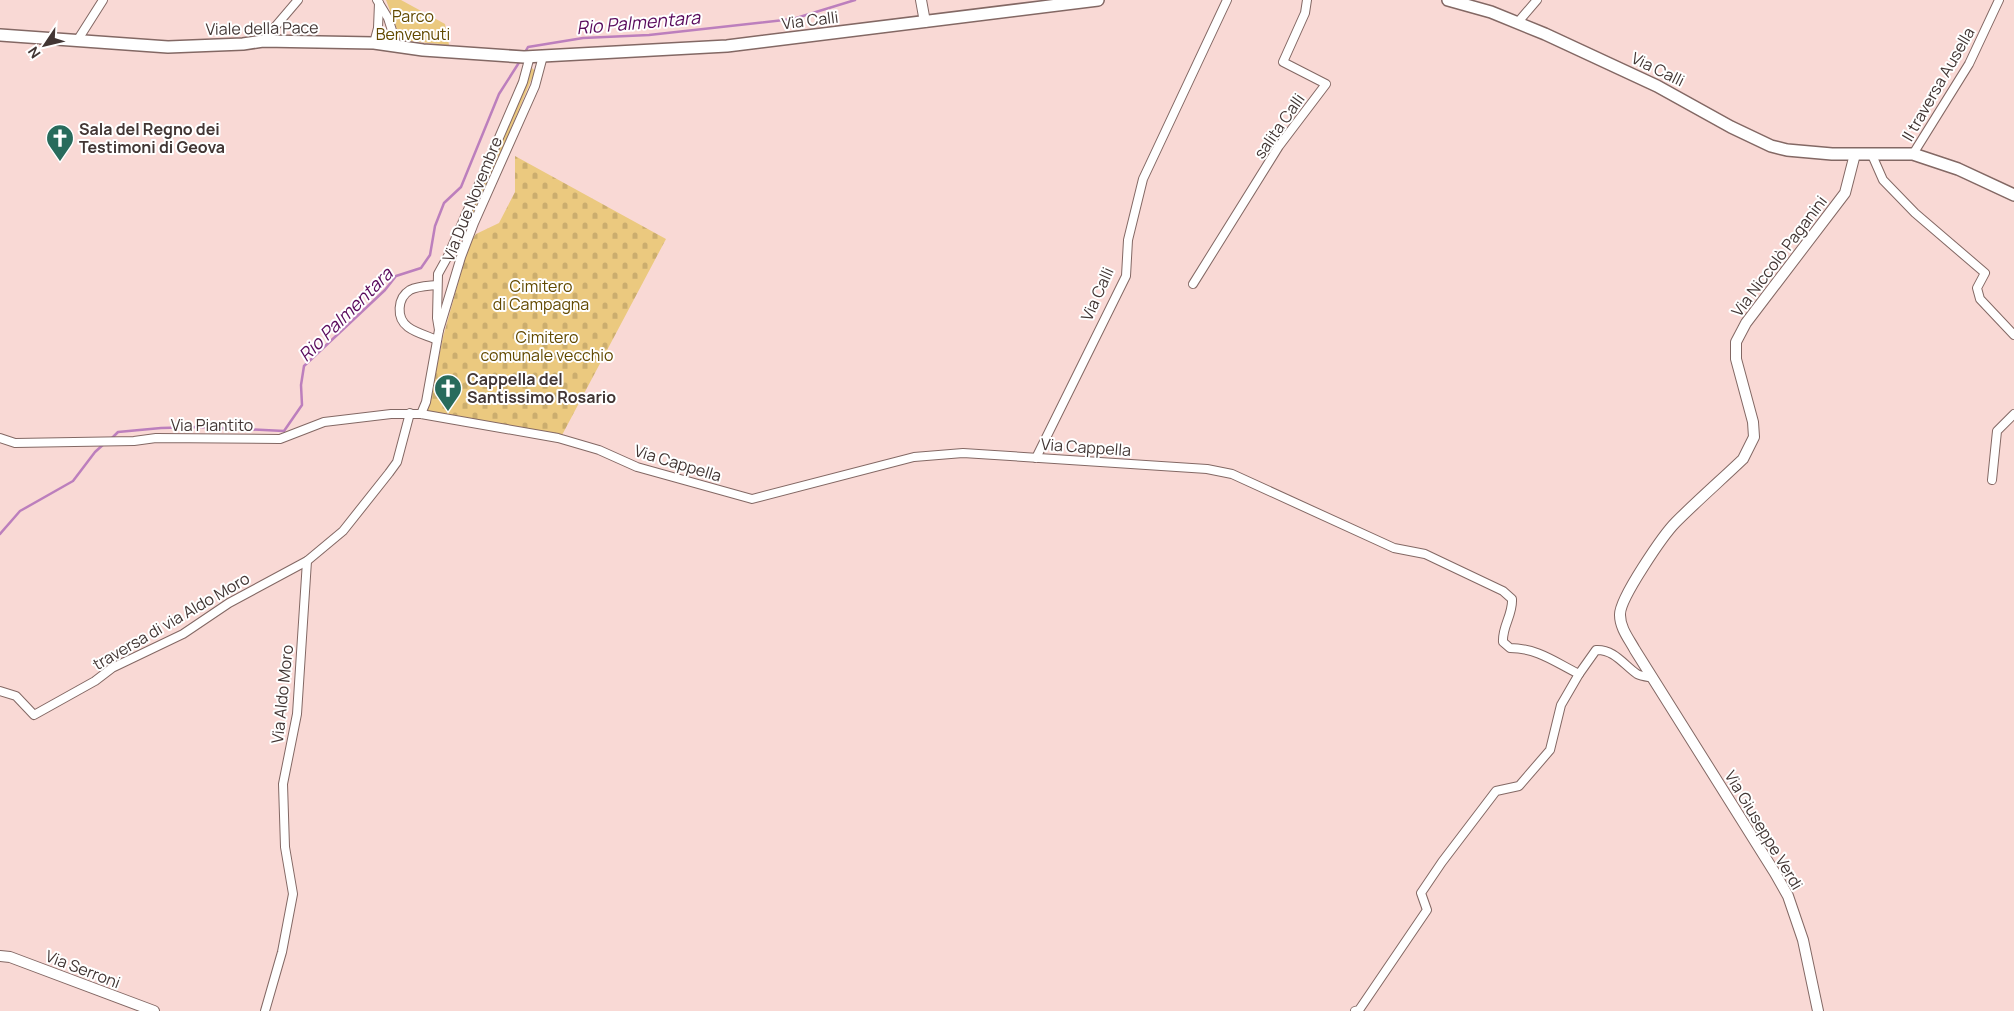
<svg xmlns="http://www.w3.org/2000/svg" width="2014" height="1011" font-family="Manrope,sans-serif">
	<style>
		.green { fill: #ebc97f }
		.cemetery { fill: url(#cemetery-stones) }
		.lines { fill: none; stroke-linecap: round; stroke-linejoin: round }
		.stream { stroke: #bc7fbd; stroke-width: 2.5 }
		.minor-casing { stroke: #836864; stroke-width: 10 }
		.tertiary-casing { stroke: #836864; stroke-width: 12 }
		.secondary-casing { stroke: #836864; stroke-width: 14 }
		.minor { stroke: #fff; stroke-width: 8 }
		.tertiary { stroke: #fff; stroke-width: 10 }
		.secondary { stroke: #fff; stroke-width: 11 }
		.labels { text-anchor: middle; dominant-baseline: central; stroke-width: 4; stroke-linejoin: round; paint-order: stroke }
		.park-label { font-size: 16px; fill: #624900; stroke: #fff }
		.street-label { font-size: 16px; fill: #423634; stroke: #fff }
		.poi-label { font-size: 16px; font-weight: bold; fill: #423634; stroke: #fff; text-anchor: start }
		.water-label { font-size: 18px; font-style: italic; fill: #590a5c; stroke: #fff }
	</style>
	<defs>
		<pattern id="cemetery-stones" width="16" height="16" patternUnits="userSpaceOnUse" patternTransform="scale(1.25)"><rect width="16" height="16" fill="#ebc97f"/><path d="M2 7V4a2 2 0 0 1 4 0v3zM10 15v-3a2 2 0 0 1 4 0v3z" fill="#cbad6e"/></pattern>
	</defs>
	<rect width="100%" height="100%" fill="#f9d9d5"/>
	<g class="green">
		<path d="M 386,0 L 401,0 L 445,24 L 449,45 L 401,40 Z"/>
		<path d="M 532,68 L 535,71 L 474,217 L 471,218 L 469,217 L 531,69 Z"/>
	</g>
	<path class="cemetery" d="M 515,156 L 666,239 L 561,437 L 427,414 L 443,337 L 469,244 L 476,234 L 499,223 L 515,192 Z"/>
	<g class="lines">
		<g class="stream">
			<path d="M 524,54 L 528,47 L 583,38 L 649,35 L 793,19 L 855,0"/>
			<path d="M 110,440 L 118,432 L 161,428 L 198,427 L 284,431 L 302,405 L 301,385 L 304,366 L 385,290 L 396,276 L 421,268 L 430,255 L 435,226 L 444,203 L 461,187 L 499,94 L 520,61"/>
			<path d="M 0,534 L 20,511 L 73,481 L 95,452 L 105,443"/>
		</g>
		<g class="minor-casing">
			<g id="minor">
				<path d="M 377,0 L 388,18 L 397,46"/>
				<path d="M 1518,22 L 1537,0"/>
				<path d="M 77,41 L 103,0"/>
				<path d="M 263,41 L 298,0"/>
				<path d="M 374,43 L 378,28 L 379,3"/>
				<path d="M 1913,154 L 1969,64 L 1999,0"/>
				<path d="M 1872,155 L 1883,180 L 1915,213 L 1985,273 L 1977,288 L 1980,299 L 2014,335"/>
				<path d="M 1193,284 L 1279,146 L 1326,84 L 1283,62 L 1305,13 L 1307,0"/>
				<path d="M 439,330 L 437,318 L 438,274 L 448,256 L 523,82 L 530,56"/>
				<path d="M 437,340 C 428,336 416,333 408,327 C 396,318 397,298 410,290 C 418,286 429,286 437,285"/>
				<path d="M 421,414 L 426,402 L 439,330 L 461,257 L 474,223 L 535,86 L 543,56"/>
				<path d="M 0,438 L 15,443 L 134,441 L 156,438 L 280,439 L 324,422 L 391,414 L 421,414 L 558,438 L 599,450 L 637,467 L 752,499 L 914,457 L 963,453 L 1207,469 L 1232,474 L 1394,548 L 1425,554 L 1503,591 L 1512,599 C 1513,615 1502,626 1503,642 L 1510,648 C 1537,648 1555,662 1579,674 L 1596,650 C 1614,649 1624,665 1637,674 C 1641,676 1648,677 1653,678"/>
				<path d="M 1036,458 L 1126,276 L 1128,240 L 1143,179 L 1227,0"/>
				<path d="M 1992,480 L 1997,431 L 2014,414"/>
				<path d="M 0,691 L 16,696 L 34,715 L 95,681 L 112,668 L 183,634 L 229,603 L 307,561"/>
				<path d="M 265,1011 L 282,952 L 293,894 L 285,847 L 283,784 L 297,714 L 307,561 L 343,531 L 389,473 L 397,462 L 410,413"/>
				<path d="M 1355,1011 L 1359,1010 L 1427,910 L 1421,893 L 1442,862 L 1496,791 L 1519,786 L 1550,750 L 1561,705 L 1579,674"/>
			</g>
		</g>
		<g class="tertiary-casing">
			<g id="tertiary">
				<path d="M 921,0 L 925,22"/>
				<path d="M 0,956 L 10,957 L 154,1011"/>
				<path d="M 1818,1011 L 1803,940 L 1788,896 L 1775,873 L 1635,650 C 1629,639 1620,628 1620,615 C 1619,599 1664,534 1676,522 C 1698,500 1721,480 1743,459 L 1754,437 L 1753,422 L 1736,359 L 1736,342 L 1746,323 L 1845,193 L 1855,154"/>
			</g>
		</g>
		<g class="secondary-casing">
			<g id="secondary">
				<path d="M 1448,0 L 1491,12 L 1545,34 L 1657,86 L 1731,127 L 1771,146 L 1787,150 L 1832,154 L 1913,154 L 1958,169 L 2014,195"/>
				<path d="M 0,35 L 168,47 L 243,44 L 263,41 L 374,43 L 423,50 L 524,57 L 727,46 L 1098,0"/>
			</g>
		</g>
		<use href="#minor" class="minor"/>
		<use href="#tertiary" class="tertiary"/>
		<use href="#secondary" class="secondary"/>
	</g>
	<defs>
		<g id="church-pin" transform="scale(1.4375)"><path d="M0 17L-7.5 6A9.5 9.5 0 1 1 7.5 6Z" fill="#286b5c" stroke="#fff"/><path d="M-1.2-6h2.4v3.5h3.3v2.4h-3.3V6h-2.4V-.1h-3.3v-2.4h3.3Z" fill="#fff"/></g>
	</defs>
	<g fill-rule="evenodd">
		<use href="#church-pin" x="60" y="138"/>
		<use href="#church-pin" x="448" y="388"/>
	</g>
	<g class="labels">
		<g class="park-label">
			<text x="413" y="16">Parco<tspan x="413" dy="18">Benvenuti</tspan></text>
			<text x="541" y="286">Cimitero<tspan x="541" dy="18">di Campagna</tspan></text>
			<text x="547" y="337">Cimitero<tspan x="547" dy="18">comunale vecchio</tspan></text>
		</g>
		<g class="street-label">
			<text transform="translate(810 20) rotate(-7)">Via Calli</text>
			<text transform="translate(262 28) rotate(-1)">Viale della Pace</text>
			<text transform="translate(1658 69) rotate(26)">Via Calli</text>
			<text transform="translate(1938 84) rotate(-60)">II traversa Ausella</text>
			<text transform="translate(1279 126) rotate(-55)">salita Calli</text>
			<text transform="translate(472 199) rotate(-68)">Via Due Novembre</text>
			<text transform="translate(1779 256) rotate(-53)">Via Niccolò Paganini</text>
			<text transform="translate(1097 294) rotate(-66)">Via Calli</text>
			<text x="212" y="425">Via Piantito</text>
			<text transform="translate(1086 447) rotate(4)">Via Cappella</text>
			<text transform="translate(678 463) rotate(17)">Via Cappella</text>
			<text transform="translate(171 621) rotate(-30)">traversa di via Aldo Moro</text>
			<text transform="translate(282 694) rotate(-84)">Via Aldo Moro</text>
			<text transform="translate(1764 830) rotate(59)">Via Giuseppe Verdi</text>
			<text transform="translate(83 969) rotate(21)">Via Serroni</text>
		</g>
		<g class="poi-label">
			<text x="79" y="129">Sala del Regno dei<tspan x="79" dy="18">Testimoni di Geova</tspan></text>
			<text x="467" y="379">Cappella del<tspan x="467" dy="18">Santissimo Rosario</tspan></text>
		</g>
		<g class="water-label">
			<text transform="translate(638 22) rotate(-5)">Rio Palmentara</text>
			<text transform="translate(345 314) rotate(-45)">Rio Palmentara</text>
		</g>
	</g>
	<g transform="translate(45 45) rotate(235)" stroke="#ffffff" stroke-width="4" paint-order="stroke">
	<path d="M0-4L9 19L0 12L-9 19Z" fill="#423634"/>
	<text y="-8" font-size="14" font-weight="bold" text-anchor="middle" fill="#423634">N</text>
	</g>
</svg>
